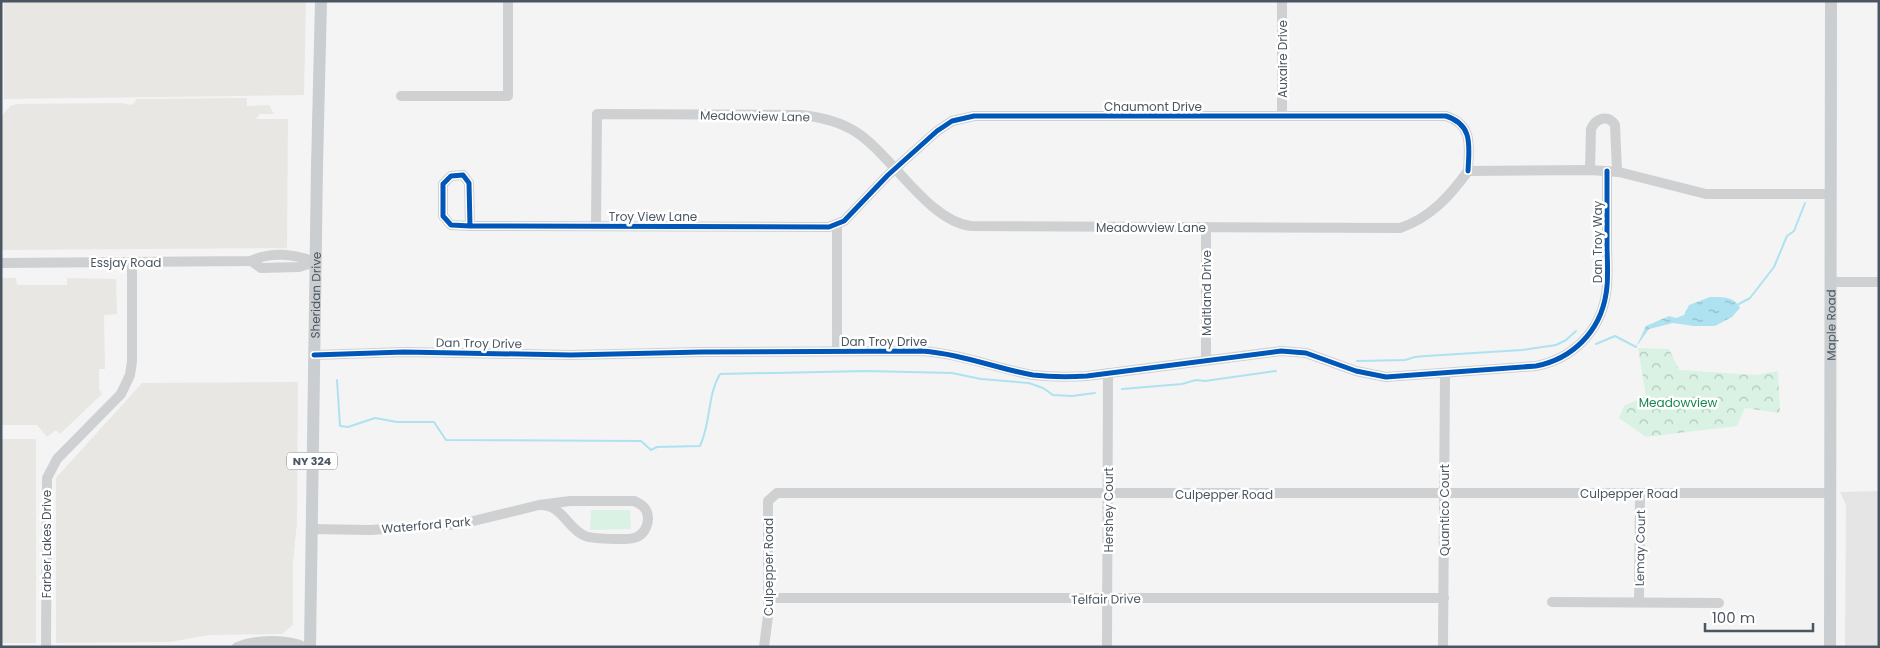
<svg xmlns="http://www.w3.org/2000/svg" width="1880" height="648" font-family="Poppins,sans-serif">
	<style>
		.commercial { fill: #e8e7e3 }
		.education { fill: #e6e5e6 }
		.forest { fill: url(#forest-crowns) }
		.park { fill: #d9f2e3 }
		.water { fill: url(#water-ripples) }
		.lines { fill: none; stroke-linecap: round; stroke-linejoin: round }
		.stream { stroke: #aee2f0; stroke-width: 2 }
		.minor { stroke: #ced0d2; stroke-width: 10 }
		.major { stroke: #caced1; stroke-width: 12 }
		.cycleway-casing { stroke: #fff; stroke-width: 8 }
		.cycleway { stroke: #0057b8; stroke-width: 5 }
		.labels { text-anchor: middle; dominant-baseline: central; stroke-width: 5; stroke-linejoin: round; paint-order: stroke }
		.shield { fill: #fff; stroke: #808990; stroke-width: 1 }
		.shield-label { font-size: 11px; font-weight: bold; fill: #4a5661 }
		.street-label { font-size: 12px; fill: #4a5661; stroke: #fff }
		.park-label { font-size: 12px; fill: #17864f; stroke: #fff }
	</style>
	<defs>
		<pattern id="forest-crowns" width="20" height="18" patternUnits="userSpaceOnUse" patternTransform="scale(1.25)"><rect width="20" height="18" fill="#d9f2e3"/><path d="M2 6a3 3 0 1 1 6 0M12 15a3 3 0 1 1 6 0" fill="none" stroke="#b2c7bb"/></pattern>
		<pattern id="water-ripples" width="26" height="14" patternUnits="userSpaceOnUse" patternTransform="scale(1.25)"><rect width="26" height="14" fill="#aee2f0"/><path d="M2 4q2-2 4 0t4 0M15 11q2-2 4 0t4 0" fill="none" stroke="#90bac6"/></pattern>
	</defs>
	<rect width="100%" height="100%" fill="#f4f4f4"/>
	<g class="commercial">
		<path d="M 4,1 L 306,1 L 304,95 L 4,99 Z"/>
		<path d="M 247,98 L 247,106 L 269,105 L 274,114 L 260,114 L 256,119 L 288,119 L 287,248 L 1,250 L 1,117 L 10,106 L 17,104 L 121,103 L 132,105 L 137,99 Z"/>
		<path d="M 1,278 L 16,278 L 17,285 L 67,285 L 67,278 L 116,279 L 117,314 L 104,315 L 105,369 L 99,369 L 99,389 L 102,394 L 60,434 L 56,430 L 47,437 L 37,425 L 1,425 Z"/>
		<path d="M 298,382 L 297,523 L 293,562 L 293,625 L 282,634 L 209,635 L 170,642 L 56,643 L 56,478 L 142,383 Z"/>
		<rect x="1" y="439" width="35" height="204"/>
	</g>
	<path class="education" d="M 1879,491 L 1879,647 L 1845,647 L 1846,505 L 1840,492 Z"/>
	<path class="forest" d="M 1638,348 L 1669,349 L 1679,370 L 1756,375 L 1778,371 L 1780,413 L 1745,408 L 1737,426 L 1646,437 L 1619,418 L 1624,406 L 1646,396 Z"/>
	<path class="park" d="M 591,510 L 630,510 L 631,529 L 590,530 Z"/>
	<path class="water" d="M 1710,297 C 1721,297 1735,296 1740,308 L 1732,317 L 1715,326 L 1694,326 L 1673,323 L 1649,329 L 1636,347 L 1646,326 L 1669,316 L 1676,318 L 1684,315 L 1689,305 Z"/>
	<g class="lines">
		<g class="stream">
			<path d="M 1739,304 L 1750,298 L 1774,267 L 1787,236 L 1794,231 L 1805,203"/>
			<path d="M 1596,344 L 1615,336 L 1636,347"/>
			<path d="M 1357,361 L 1405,360 L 1415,357 L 1426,356 L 1522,350 L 1556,345 L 1566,340 L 1576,331"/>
			<path d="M 337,380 L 340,426 L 348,427 L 375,418 L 397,422 L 434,422 L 446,440 L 641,441 L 651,450 L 657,447 L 700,446 C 711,423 707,396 720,374 L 866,371 L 952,373 L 981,379 L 1029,383 L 1043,388 L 1053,395 L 1072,396 L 1095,393"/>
			<path d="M 1122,389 L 1182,384 L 1196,380 L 1205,381 L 1276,371"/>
		</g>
		<g class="minor">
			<path d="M 401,96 L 508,96 L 508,1"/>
			<path d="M 1282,116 L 1282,1"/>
			<path d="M 1590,170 L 1591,129 C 1596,118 1608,114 1615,125 L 1617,171"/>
			<path d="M 1468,171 L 1590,170 L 1619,172 L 1706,194 L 1830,194"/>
			<path d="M 837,225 L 837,351"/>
			<path d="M 470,226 L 469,183 L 463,175 L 451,176 L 443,184 L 443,216 L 451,225 L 470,226 L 829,227 L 844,221 L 888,175 L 937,131 L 952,121 L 974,116 L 1446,116 C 1474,125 1469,147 1468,171"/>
			<path d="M 596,226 L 597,114 L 801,115 C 820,117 839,121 856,132 C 892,155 928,221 971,226 L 1400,228 C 1430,218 1450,196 1468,171"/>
			<path d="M 1206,227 L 1206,359"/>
			<path d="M 251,261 L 261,268 L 299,267 L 315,262"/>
			<path d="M 1,263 L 251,261 C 271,251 295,254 315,262"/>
			<path d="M 1830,282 L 1879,282"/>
			<path d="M 314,355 L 404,352 L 571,355 L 701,352 L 922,351 C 961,354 995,368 1033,375 C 1051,377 1069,377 1087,376 L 1281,351 L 1306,353 L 1356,371 L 1386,377 L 1536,366 C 1572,359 1600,332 1606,294 C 1609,278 1607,261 1607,244 C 1607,220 1607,195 1607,171"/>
			<path d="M 311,529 L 370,530 L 461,524 L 539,505 C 563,504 566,528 585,536 C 592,539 626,540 634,538 C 646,535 651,520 646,510 C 643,505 639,503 634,501 L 570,501 L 539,505"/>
			<path d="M 768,598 L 1444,598"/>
			<path d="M 1552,602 L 1719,603"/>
			<path d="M 1639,602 L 1640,493"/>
			<path d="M 46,647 L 47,478 L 57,459 L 121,394 L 130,375 L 132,361 L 132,262"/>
			<path d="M 237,647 C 254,640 287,638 304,647"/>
			<path d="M 764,647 L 768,616 L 768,501 L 777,493 L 1829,493"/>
			<path d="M 1107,647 L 1108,373"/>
			<path d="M 1443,647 L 1445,373"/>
		</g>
		<g class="major">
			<path id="s1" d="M 310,647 L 317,167 L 321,1"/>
			<path id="s2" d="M 1830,647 L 1831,1"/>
		</g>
		<g class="cycleway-casing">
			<g id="cycleway">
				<path d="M 470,226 L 469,183 L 463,175 L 451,176 L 443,184 L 443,216 L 451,225 L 470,226 L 829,227 L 844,221 L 888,175 L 937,131 L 952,121 L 974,116 L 1446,116 C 1474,125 1469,147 1468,171"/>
				<path d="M 314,355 L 404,352 L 571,355 L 701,352 L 922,351 C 961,354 995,368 1033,375 C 1051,377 1069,377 1087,376 L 1281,351 L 1306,353 L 1356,371 L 1386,377 L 1536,366 C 1572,359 1600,332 1606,294 C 1609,278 1607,261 1607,244 C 1607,220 1607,195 1607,171"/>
			</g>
		</g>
		<use href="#cycleway" class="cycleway"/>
	</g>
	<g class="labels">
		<rect class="shield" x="287" y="452.5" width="50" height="17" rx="4"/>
		<g class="shield-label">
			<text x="312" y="461">NY 324</text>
		</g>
		<g class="street-label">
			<text transform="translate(1282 59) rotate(-90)">Auxaire Drive</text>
			<text x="1153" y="106">Chaumont Drive</text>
			<text transform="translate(755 116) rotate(1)">Meadowview Lane</text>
			<text x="653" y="216">Troy View Lane</text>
			<text x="1151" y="227">Meadowview Lane</text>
			<text transform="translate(1597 242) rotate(-90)">Dan Troy Way</text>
			<text x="126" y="262">Essjay Road</text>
			<text transform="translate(1206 293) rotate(-90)">Maitland Drive</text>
			<text stroke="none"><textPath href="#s1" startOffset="352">Sheridan Drive</textPath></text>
			<text stroke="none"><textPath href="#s2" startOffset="322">Maple Road</textPath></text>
			<text x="884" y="341">Dan Troy Drive</text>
			<text transform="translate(479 343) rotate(1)">Dan Troy Drive</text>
			<text x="1629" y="493">Culpepper Road</text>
			<text x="1224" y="494">Culpepper Road</text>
			<text transform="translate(1108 510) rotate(-90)">Hershey Court</text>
			<text transform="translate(1444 510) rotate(-90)">Quantico Court</text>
			<text transform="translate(426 525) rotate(-5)">Waterford Park</text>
			<text transform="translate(46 544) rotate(-90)">Farber Lakes Drive</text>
			<text transform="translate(1640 548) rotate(-89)">Lemay Court</text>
			<text transform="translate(768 567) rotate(-90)">Culpepper Road</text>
			<text transform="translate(1106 599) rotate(-1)">Telfair Drive</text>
		</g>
		<g class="park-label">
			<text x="1678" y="402">Meadowview</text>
		</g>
	</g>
	<rect width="1880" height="648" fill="none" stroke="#4a5661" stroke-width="5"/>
	<path d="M1705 623v8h108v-8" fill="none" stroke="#4a5661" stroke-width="2.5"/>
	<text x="1712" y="623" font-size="15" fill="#4a5661" stroke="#ffffff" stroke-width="4" paint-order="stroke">100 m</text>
</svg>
